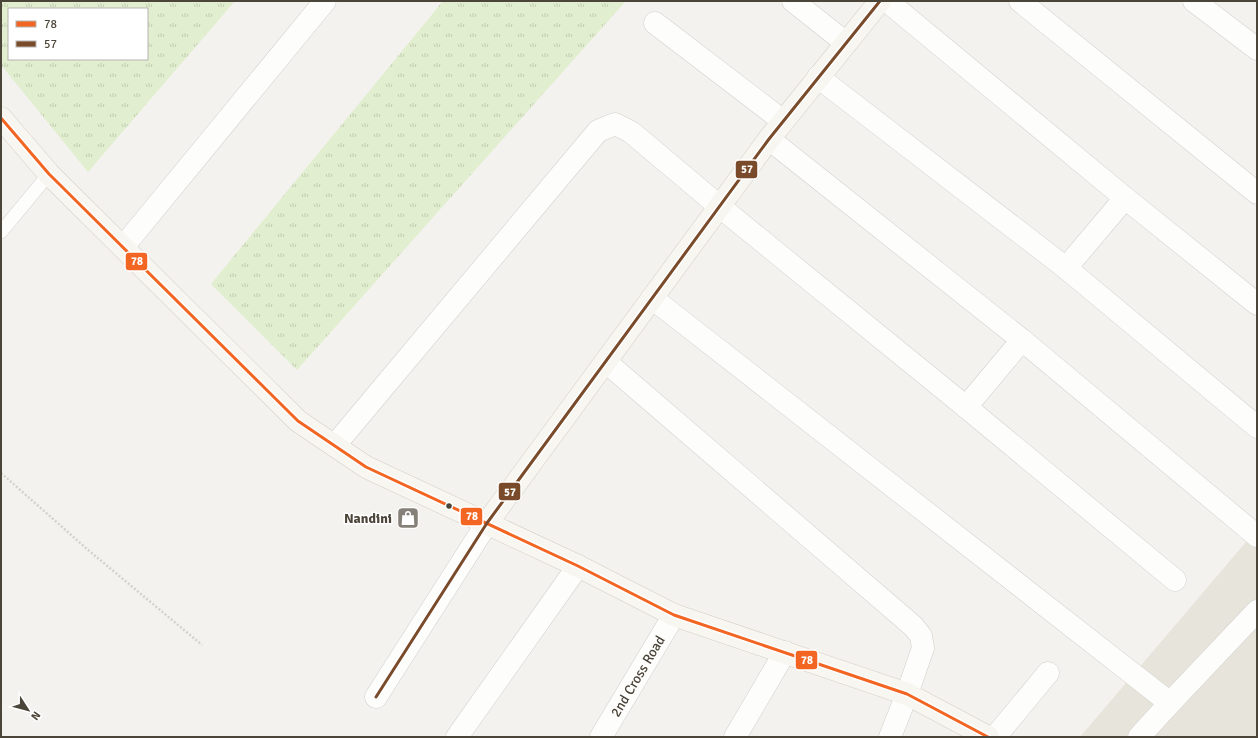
<svg xmlns="http://www.w3.org/2000/svg" width="1258" height="738" font-family="Signika,sans-serif">
	<style>
		.residential { fill: #e7e4dc }
		.grass { fill: url(#grass-tufts); fill-rule: evenodd }
		.lines { fill: none; stroke-linecap: round; stroke-linejoin: round }
		.lane-casing { stroke: #d2d0cb; stroke-width: 14 }
		.street-casing { stroke: #d2d0cb; stroke-width: 23 }
		.secondary-casing { stroke: #d3cfc5; stroke-width: 23 }
		.path { stroke: #d3d2cc; stroke-width: 2.5; stroke-dasharray: 2 2; stroke-linecap: butt }
		.lane { stroke: #fdfdfc; stroke-width: 13 }
		.street { stroke: #fdfdfc; stroke-width: 22 }
		.secondary { stroke: #f7f6f1; stroke-width: 22 }
		.bus-1-casing { stroke: #fff; stroke-width: 6 }
		.bus-2-casing { stroke: #fff; stroke-width: 6 }
		.bus-1 { stroke: #f26522; stroke-width: 3 }
		.bus-2 { stroke: #7a4b2a; stroke-width: 3 }
		.bus-dot { fill: #4b4439; stroke: #fff; stroke-width: 1.5 }
		.labels { text-anchor: middle; dominant-baseline: central; stroke-width: 3; stroke-linejoin: round; paint-order: stroke }
		.poi-label { font-size: 14px; font-weight: bold; fill: #4b4439; stroke: #fff; text-anchor: end }
		.street-label { font-size: 14px; fill: #4b4439; stroke: #fff }
		.line-badge { stroke: #fff; stroke-width: 1.5 }
		.badge-label { font-size: 11px; text-anchor: middle; font-weight: bold; fill: #fff }
	</style>
	<defs>
		<pattern id="grass-tufts" width="24" height="20" patternUnits="userSpaceOnUse"><rect width="24" height="20" fill="#e1eecf"/><path d="M3 7l-1-3M5 7V3M7 7l1-3M15 17l-1-3M17 17v-4M19 17l1-3" fill="none" stroke="#c3cdb2"/></pattern>
	</defs>
	<rect width="100%" height="100%" fill="#f4f2ee"/>
	<path class="residential" d="M 1257,529 L 1257,737 L 1080,737 Z"/>
	<g class="grass">
		<path d="M 1,1 L 235,1 L 88,172 L 1,65 ZM 9,9 L 147,9 L 147,59 L 9,59 Z"/>
		<path d="M 443,1 L 626,1 L 297,370 L 211,284 Z"/>
	</g>
	<g class="lines">
		<g class="lane-casing">
			<path id="lane" d="M 1,232 L 49,174"/>
		</g>
		<g class="street-casing">
			<g id="street">
				<path d="M 793,1 L 846,43"/>
				<path d="M 887,1 L 1125,198 L 1257,304"/>
				<path d="M 1020,1 L 1257,193"/>
				<path d="M 1194,1 L 1257,49"/>
				<path d="M 655,23 L 783,121"/>
				<path d="M 818,77 L 1066,268 L 1257,427"/>
				<path d="M 769,139 L 1022,340 L 1257,536"/>
				<path d="M 123,247 L 325,1"/>
				<path d="M 1066,268 L 1125,198"/>
				<path d="M 652,298 L 1170,703"/>
				<path d="M 606,362 L 913,626 L 921,636 L 923,648 L 907,694 L 890,737"/>
				<path d="M 966,407 L 1022,340"/>
				<path d="M 335,445 L 598,131 L 615,124 L 631,132 L 719,206 L 966,407 L 1175,580"/>
				<path d="M 376,697 L 487,523"/>
				<path d="M 457,737 L 578,566"/>
				<path id="s1" d="M 601,737 L 674,615"/>
				<path d="M 735,737 L 785,652"/>
				<path d="M 995,737 L 1048,673"/>
				<path d="M 1139,737 L 1170,703 L 1257,611"/>
			</g>
		</g>
		<g class="secondary-casing">
			<g id="secondary">
				<path d="M 1,118 L 49,174 L 298,421 L 366,467 L 578,566 L 674,615 L 907,694 L 988,737"/>
				<path d="M 487,523 L 769,139 L 880,1"/>
			</g>
		</g>
		<path class="path" d="M 1,473 L 87,549 L 202,645"/>
		<use href="#lane" class="lane"/>
		<use href="#street" class="street"/>
		<use href="#secondary" class="secondary"/>
		<g class="bus-1-casing">
			<path id="bus-1" d="M 1,118 L 49,174 L 298,421 L 366,467 L 578,566 L 674,615 L 907,694 L 988,737"/>
		</g>
		<g class="bus-2-casing">
			<path id="bus-2" d="M 376,697 L 487,523 L 769,139 L 880,1"/>
		</g>
		<use href="#bus-1" class="bus-1"/>
		<use href="#bus-2" class="bus-2"/>
	</g>
	<defs>
		<g id="shop-square" transform="scale(1.15)"><rect x="-9" y="-9" width="18" height="18" rx="4" fill="#868178" stroke="#fff"/><path d="M-5-2.5h2.3a2.7 3.5 0 0 1 5.4 0H5L5.5 6h-11ZM-1.5-2.5h3a1.5 2.3 0 0 0-3 0Z" fill="#fff"/></g>
	</defs>
	<g fill-rule="evenodd">
		<use href="#shop-square" x="408" y="518"/>
	</g>
	<circle class="bus-dot" cx="449" cy="506" r="3.5"/>
	<g class="labels">
		<g class="poi-label">
			<text x="392" y="518">Nandini</text>
		</g>
		<g class="street-label">
			<text stroke="none"><textPath href="#s1" startOffset="71">2nd Cross Road</textPath></text>
		</g>
	</g>
	<g class="line-badge">
		<rect x="735" y="160" width="23" height="19" rx="4" fill="#7a4b2a"/>
		<rect x="125" y="252" width="23" height="19" rx="4" fill="#f26522"/>
		<rect x="498" y="482" width="23" height="19" rx="4" fill="#7a4b2a"/>
		<rect x="460" y="507" width="23" height="19" rx="4" fill="#f26522"/>
		<rect x="795" y="650" width="23" height="20" rx="4" fill="#f26522"/>
	</g>
	<g class="badge-label">
		<text x="747" y="173">57</text>
		<text x="137" y="265">78</text>
		<text x="510" y="496">57</text>
		<text x="472" y="520">78</text>
		<text x="807" y="664">78</text>
	</g>
	<rect width="1258" height="738" fill="none" stroke="#4b4439" stroke-width="4"/>
	<rect x="8" y="8" width="140" height="52" fill="#ffffff" stroke="#b7b4b0"/>
	<rect x="16" y="21" width="20" height="6" fill="#f26522" stroke="#b7b4b0"/>
	<text x="44" y="28" font-size="12" fill="#4b4439">78</text>
	<rect x="16" y="41" width="20" height="6" fill="#7a4b2a" stroke="#b7b4b0"/>
	<text x="44" y="48" font-size="12" fill="#4b4439">57</text>
	<g transform="translate(28 710) rotate(126)" stroke="#ffffff" stroke-width="3" paint-order="stroke">
	<path d="M0-3L7 15L0 10L-7 15Z" fill="#4b4439"/>
	<text y="-6" font-size="11" font-weight="bold" text-anchor="middle" fill="#4b4439">N</text>
	</g>
</svg>
